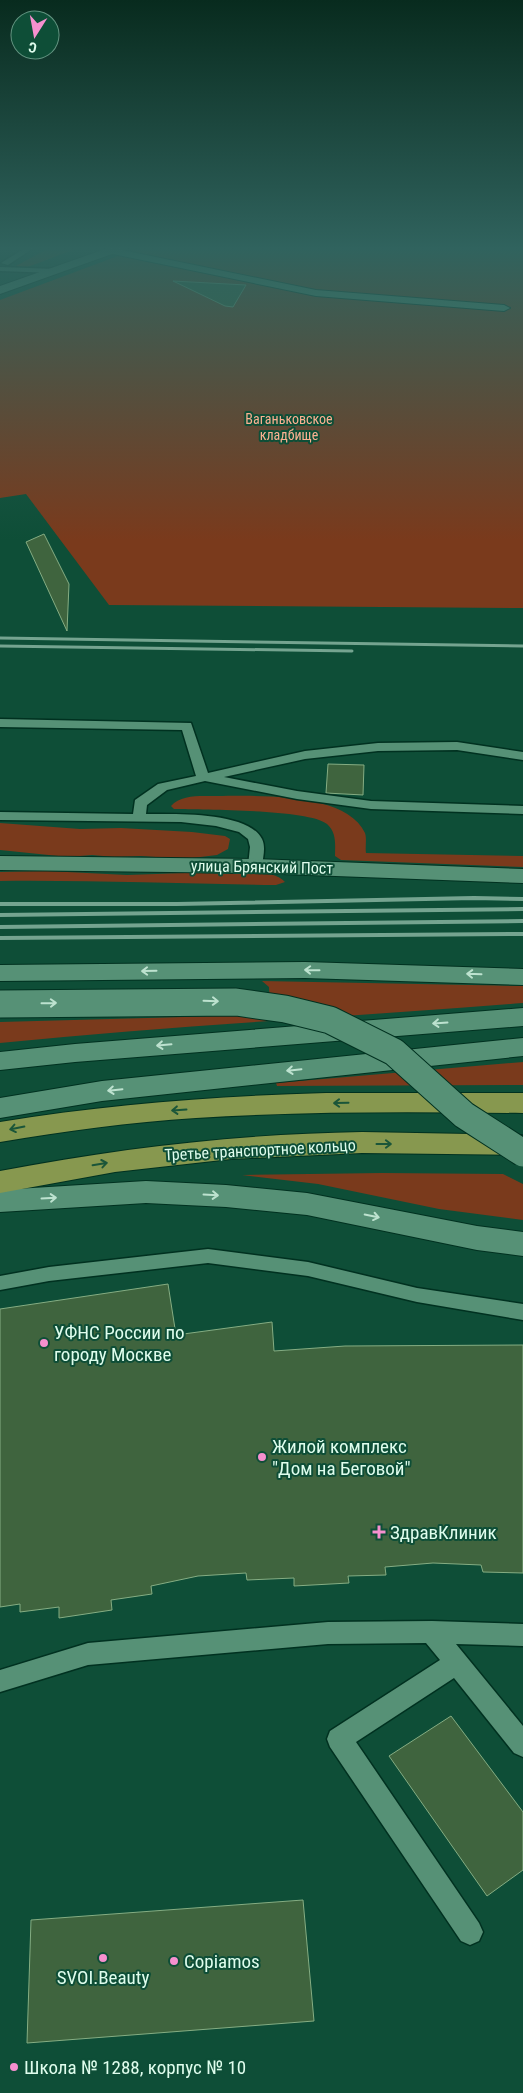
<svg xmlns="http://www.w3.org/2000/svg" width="523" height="2093" font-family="'Roboto Condensed',sans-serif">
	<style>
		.green { fill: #7a3a1c }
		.building { fill: #3f643e; stroke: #85ad83 }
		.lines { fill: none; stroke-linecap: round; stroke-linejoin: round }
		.service-casing { stroke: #003120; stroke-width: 3 }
		.pedestrian-casing { stroke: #003120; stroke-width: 2 }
		.minor-casing { stroke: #003120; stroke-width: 2 }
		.secondary-casing { stroke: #003120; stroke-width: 2 }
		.primary-casing { stroke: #003120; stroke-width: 2 }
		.service { fill: #569176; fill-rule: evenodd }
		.pedestrian { fill: #569176; fill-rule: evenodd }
		.minor { fill: #569176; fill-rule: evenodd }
		.secondary { fill: #569176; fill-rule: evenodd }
		.primary { fill: #87984f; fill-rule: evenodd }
		.rail-far1 { stroke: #75a490; stroke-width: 3 }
		.rail { stroke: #75a490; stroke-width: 4 }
		.secondary-bridge-casing { stroke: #003120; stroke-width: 29; stroke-linecap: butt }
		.secondary-bridge { stroke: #569176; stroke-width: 27 }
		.oneway { stroke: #bde2cf }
		.oneway2 { stroke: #1a5539 }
		.poi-dot { fill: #f690cf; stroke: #0e4e37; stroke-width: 2 }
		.labels { text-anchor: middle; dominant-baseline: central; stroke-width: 4; stroke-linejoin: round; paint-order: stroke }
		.far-park-label { font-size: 14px; fill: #fcb192; stroke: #0e4e37 }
		.street-label { font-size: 16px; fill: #dffded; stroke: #0e4e37 }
		.near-poi-label { font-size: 19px; fill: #dffded; stroke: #0e4e37; text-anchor: start }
	</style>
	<rect width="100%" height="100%" fill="#0e4e37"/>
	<g class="green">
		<path d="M 51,247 L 81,247 L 25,268 L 14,267 Z"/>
		<path d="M 142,247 L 523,247 L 523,608 L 109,605 L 26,494 L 0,498 L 0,300 Z"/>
		<path d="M 216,796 C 255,796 346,791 365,833 C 367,839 365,847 366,853 L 523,856 L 523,867 L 341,860 L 335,856 C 335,845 337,833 327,824 C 309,809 203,810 174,809 L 171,806 C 181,794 202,796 216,796 Z"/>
		<path d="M 0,823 L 80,829 L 121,828 L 192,832 L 225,836 L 230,839 L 228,849 L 217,855 L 184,859 L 141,856 L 114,857 L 92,855 L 68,857 L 0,850 Z"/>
		<path d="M 47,871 L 127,875 L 214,872 C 236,878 268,865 285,882 L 276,885 C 184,884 92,880 0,881 L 0,872 Z"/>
		<path d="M 262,981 L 523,986 L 523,1003 C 349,1017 174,1025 0,1043 L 0,1022 L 257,1015 L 270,1009 L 269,987 Z"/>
		<path d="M 523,1062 L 523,1085 L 277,1086 L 276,1083 Z"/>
		<path d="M 382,1173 L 503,1174 L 523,1184 L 523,1220 L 439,1209 L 318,1184 L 242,1175 Z"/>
	</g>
	<g class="building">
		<path d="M 173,281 L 246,285 L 233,307 L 225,306 Z"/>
		<path d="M 44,534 L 69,584 L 67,631 L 26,542 Z"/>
		<path d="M 328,764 L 364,765 L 363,795 L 326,793 Z"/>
		<path d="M 168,1284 L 176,1335 L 272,1322 L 274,1351 L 345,1346 L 523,1345 L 523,1573 L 483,1572 L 481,1565 L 433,1563 L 385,1567 L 386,1575 L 348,1576 L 349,1583 L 294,1586 L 294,1578 L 247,1580 L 246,1573 L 198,1576 L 151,1586 L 152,1594 L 111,1600 L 112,1610 L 59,1618 L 59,1607 L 20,1612 L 20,1604 L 0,1607 L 0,1309 Z"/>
		<path d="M 451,1716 L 523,1812 L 523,1870 L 487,1896 L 389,1756 Z"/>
		<path d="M 303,1900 L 314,2021 L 27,2043 L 31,1920 Z"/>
	</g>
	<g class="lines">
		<g class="service-casing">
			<g id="service">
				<path d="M 27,247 L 35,247 L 8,265 L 1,263 Z"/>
				<path d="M 0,267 L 56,269 L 60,271 L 56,273 L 0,271 Z"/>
				<path d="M 0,719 L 191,723 L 208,773 L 305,751 L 378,743 L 457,742 L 523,752 L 523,760 L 457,750 L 378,751 L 305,759 L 224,777 L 297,791 L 371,801 L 523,806 L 523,814 L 371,809 L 297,799 L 205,781 L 167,790 L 147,805 L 146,814 C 173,814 248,811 262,839 C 266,847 263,857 262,866 L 260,869 L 250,869 L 248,866 L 250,847 L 248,839 L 239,832 L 216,826 L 181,822 L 0,820 L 0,812 L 133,814 L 135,800 L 158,784 L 196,776 L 182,730 L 0,727 Z"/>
				<path d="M 208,1249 L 308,1262 L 417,1288 L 523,1304 L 523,1320 L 417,1302 L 308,1276 L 208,1263 L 49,1281 L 0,1290 L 0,1276 L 49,1267 Z"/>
				<path d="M 432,1621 L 523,1624 L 523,1646 L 456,1644 L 523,1726 L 523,1757 L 514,1753 L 454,1678 L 356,1742 L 479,1923 L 483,1932 L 479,1941 L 470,1945 L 461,1941 L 330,1747 L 327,1739 L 330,1731 L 440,1660 L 426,1643 L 328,1644 L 88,1665 L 0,1692 L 0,1670 L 88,1643 L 328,1622 Z"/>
			</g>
		</g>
		<g class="pedestrian-casing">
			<path id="pedestrian" d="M 112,248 L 316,290 L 504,305 L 510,308 L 504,311 L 316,296 L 108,253 L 107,251 Z"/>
		</g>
		<g class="minor-casing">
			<path id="minor" d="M 0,856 L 255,859 L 523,869 L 523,883 L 255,873 L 0,870 Z"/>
		</g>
		<g class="secondary-casing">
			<g id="secondary">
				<path d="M 111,247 L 128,247 L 126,249 L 0,294 L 0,286 Z"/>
				<path d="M 305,962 L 523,969 L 523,985 L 305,978 L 0,981 L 0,965 Z"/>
				<path d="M 523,1008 L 523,1026 L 75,1062 L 0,1070 L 0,1052 L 75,1044 Z"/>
				<path d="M 523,1038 L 523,1056 L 102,1101 L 0,1118 L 0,1098 L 102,1081 Z"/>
				<path d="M 146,1181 L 226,1185 L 307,1193 L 477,1226 L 523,1232 L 523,1256 L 477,1250 L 307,1215 L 226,1207 L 146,1203 L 0,1212 L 0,1190 Z"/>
			</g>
		</g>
		<g class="primary-casing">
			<g id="primary">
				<path d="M 326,1093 L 523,1093 L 523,1113 C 414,1112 305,1111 196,1118 C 130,1122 65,1131 0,1142 L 0,1122 C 109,1104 217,1096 326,1093 Z"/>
				<path d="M 362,1132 L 522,1135 L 523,1155 L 362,1153 L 231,1159 L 115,1172 L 0,1193 L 0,1171 C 120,1148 240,1134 362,1132 Z"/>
			</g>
		</g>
		<use href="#service" class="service"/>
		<use href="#pedestrian" class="pedestrian"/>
		<use href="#minor" class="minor"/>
		<use href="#secondary" class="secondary"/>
		<use href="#primary" class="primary"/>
		<g class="rail-far1">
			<path d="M 0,638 L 523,646"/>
			<path d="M 0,646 L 352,651"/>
		</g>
		<g class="rail">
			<path d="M 0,904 L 177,904 L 474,898 L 523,899"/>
			<path d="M 0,915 L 523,909"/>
			<path d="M 0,927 L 523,921"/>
			<path d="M 0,938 L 523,934"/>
		</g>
		<g class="secondary-bridge-casing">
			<path id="secondary-bridge" d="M 0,1004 L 236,1002 L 285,1009 L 330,1020 L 394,1052 L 464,1115 L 523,1153"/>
		</g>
		<use href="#secondary-bridge" class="secondary-bridge"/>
	</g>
	<defs><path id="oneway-shaft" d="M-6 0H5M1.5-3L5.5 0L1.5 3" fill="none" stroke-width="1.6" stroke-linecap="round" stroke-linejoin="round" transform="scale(1.25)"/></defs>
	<g class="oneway">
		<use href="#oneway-shaft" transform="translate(312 970) rotate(-179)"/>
		<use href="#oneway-shaft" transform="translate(149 971) rotate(179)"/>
		<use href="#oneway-shaft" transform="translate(474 974) rotate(-178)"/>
		<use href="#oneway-shaft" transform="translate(211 1001) rotate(2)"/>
		<use href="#oneway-shaft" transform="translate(49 1003) rotate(-1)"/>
		<use href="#oneway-shaft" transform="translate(440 1023) rotate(176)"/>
		<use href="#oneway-shaft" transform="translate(164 1045) rotate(175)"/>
		<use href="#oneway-shaft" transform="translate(294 1070) rotate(174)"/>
		<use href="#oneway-shaft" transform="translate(115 1090) rotate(174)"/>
		<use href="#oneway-shaft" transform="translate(211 1195) rotate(3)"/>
		<use href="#oneway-shaft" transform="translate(49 1198) rotate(-3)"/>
		<use href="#oneway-shaft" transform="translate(372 1216) rotate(12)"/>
	</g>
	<g class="oneway2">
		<use href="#oneway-shaft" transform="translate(341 1103) rotate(179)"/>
		<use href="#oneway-shaft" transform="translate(179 1110) rotate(176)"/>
		<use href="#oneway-shaft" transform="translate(17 1128) rotate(169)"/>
		<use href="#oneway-shaft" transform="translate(384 1144)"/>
		<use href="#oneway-shaft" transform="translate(100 1164) rotate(-9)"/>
	</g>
	<linearGradient id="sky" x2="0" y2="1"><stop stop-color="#082b1e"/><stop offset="0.46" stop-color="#30635e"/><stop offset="1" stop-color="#30635e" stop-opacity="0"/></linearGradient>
	<rect width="523" height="540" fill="url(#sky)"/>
	<g class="poi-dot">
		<circle cx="44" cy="1343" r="5"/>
		<circle cx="262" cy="1457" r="5"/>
		<path d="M376.5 1524.5h5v5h5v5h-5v5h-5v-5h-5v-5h5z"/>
		<circle cx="103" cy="1958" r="5"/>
		<circle cx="174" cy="1961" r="5"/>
		<circle cx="14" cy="2067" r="5"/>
	</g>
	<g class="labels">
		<g class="far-park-label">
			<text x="289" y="419">Ваганьковское<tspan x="289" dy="16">кладбище</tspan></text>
		</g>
		<g class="street-label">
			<text transform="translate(262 867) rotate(1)">улица Брянский Пост</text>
			<text transform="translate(260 1150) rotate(-3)">Третье транспортное кольцо</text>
		</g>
		<g class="near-poi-label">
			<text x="54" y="1332">УФНС России по<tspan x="54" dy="22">городу Москве</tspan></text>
			<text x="272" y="1446">Жилой комплекс<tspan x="272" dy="22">"Дом на Беговой"</tspan></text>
			<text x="390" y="1532">ЗдравКлиник</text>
			<text x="184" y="1961">Copiamos</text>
			<text x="103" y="1977" text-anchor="middle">SVOI.Beauty</text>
			<text x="24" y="2067">Школа № 1288, корпус № 10</text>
		</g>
	</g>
	<g transform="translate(35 35) rotate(191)"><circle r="24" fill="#0e4e37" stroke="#629480"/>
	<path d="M0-4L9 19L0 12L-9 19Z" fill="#f690cf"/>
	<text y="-8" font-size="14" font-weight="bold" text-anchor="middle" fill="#dffded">С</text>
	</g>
</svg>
